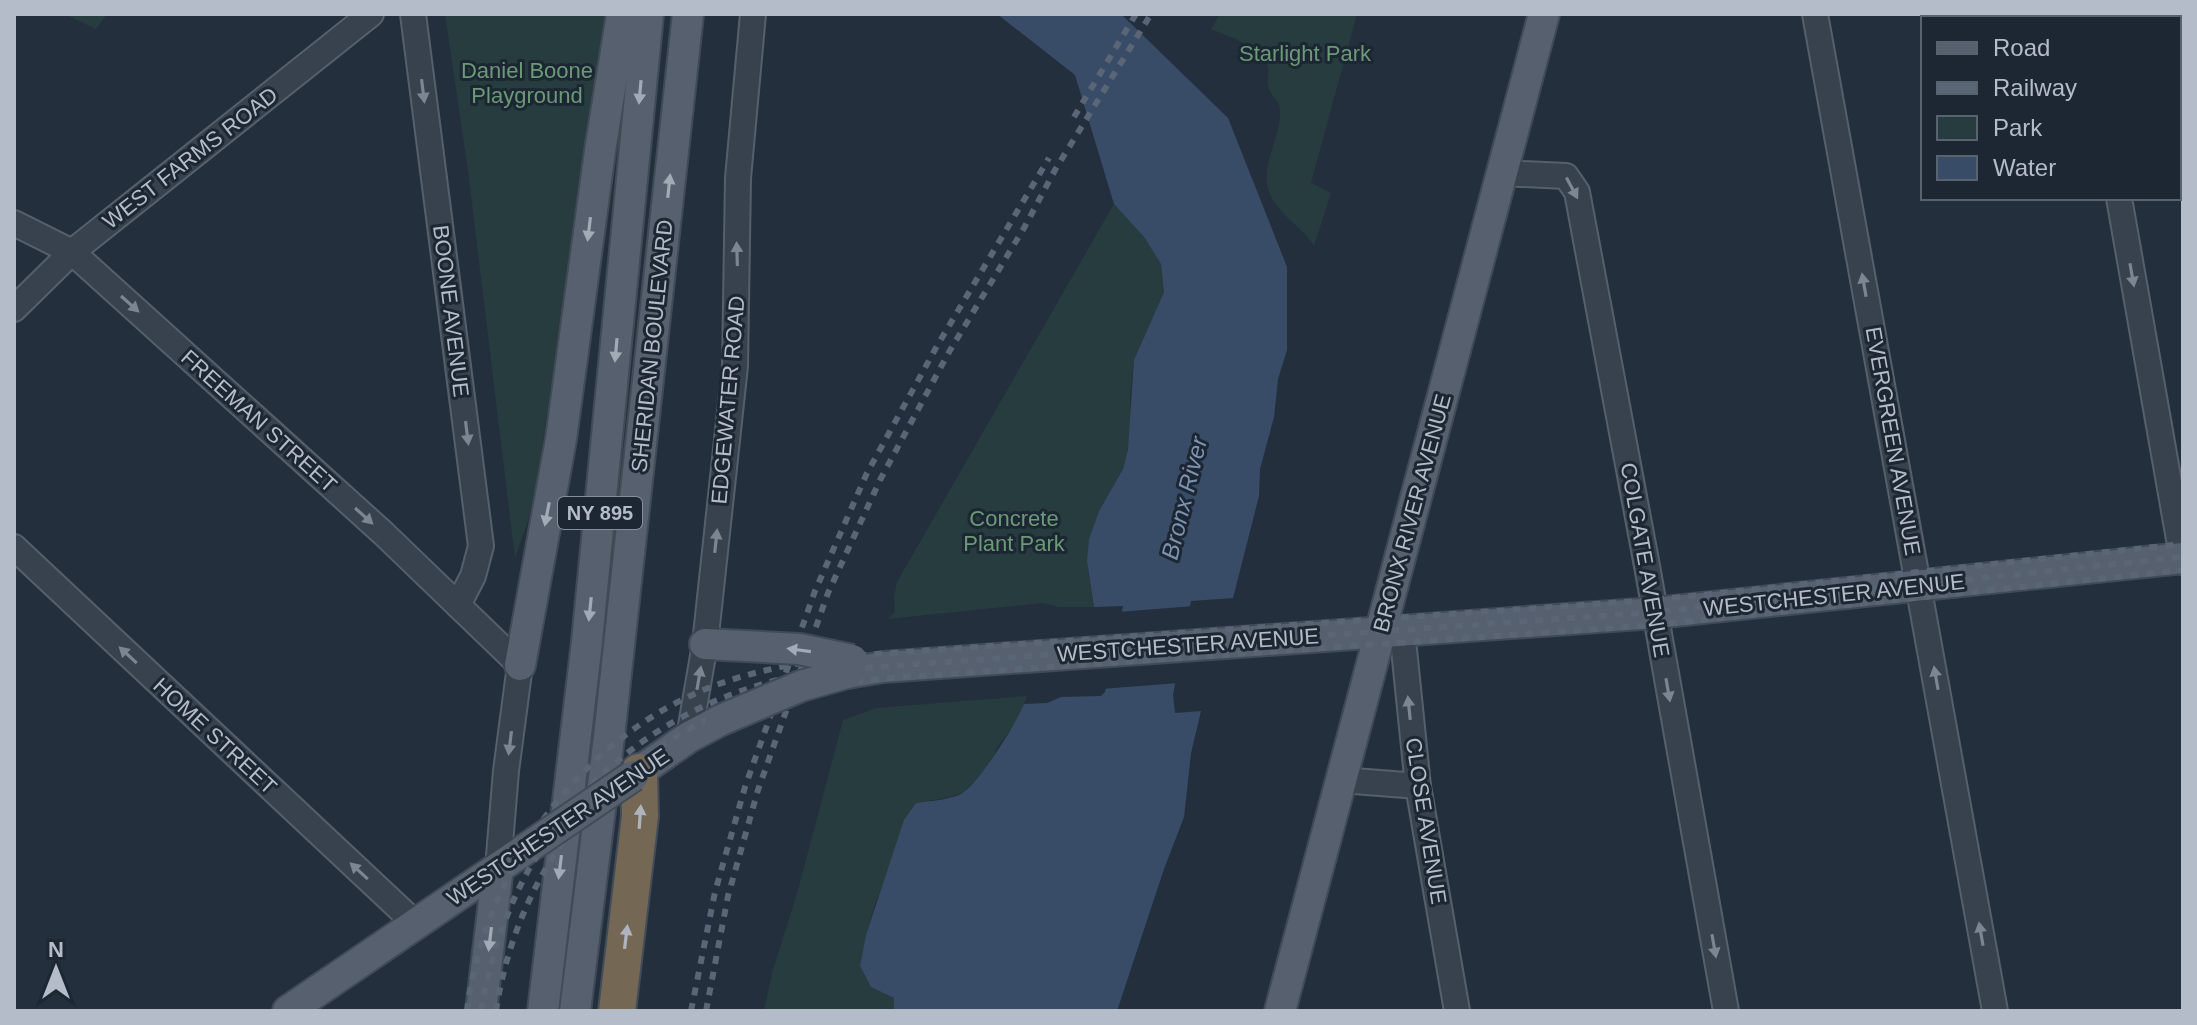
<svg xmlns="http://www.w3.org/2000/svg" width="2197" height="1025" font-family="Helvetica,sans-serif">
	<style>
		.green { fill: #263c3f }
		.water { fill: #394c67 }
		.pier { fill: #242f3e }
		.lines { fill: none; stroke-linecap: round; stroke-linejoin: round }
		.minor-casing { stroke: #565f6c; stroke-width: 28 }
		.major-casing { stroke: #414a57; stroke-width: 34 }
		.highway-casing { stroke: #434c59; stroke-width: 40 }
		.minor { stroke: #38414e; stroke-width: 24 }
		.major { stroke: #56606e; stroke-width: 30 }
		.highway { stroke: #746855; stroke-width: 36 }
		.rail { stroke: #5a6575; stroke-width: 6; stroke-dasharray: 8 8; stroke-linecap: butt }
		.major-bridge-casing { stroke: #414a57; stroke-width: 34; stroke-linecap: butt }
		.major-bridge { stroke: #56606e; stroke-width: 30 }
		.oneway { fill: #7c8592 }
		.oneway2 { fill: #a1aab7 }
		.oneway3 { fill: #aeb4bd }
		.labels { text-anchor: middle; dominant-baseline: central; stroke-width: 6; stroke-linejoin: round; paint-order: stroke }
		.shield { fill: #1d2633; stroke: #878f9c; stroke-width: 2 }
		.shield-label { font-size: 20px; font-weight: bold; fill: #b4bcc9 }
		.park-label { font-size: 22px; fill: #6b9a76; stroke: #1d2633 }
		.street-label { font-size: 22px; fill: #b4bcc9; stroke: #1d2633 }
		.water-label { font-size: 24px; font-style: italic; fill: #7c92b1; stroke: #1d2633 }
	</style>
	<rect width="100%" height="100%" fill="#242f3e"/>
	<g class="green">
		<path d="M 64,14 L 107,14 L 96,29 Z"/>
		<path d="M 445,14 L 606,14 L 537,482 L 528,521 L 515,558 L 468,171 Z"/>
		<path d="M 1220,14 L 1357,14 L 1311,183 L 1331,193 L 1314,246 C 1301,224 1275,214 1268,188 C 1261,162 1282,136 1280,110 C 1280,100 1272,97 1269,89 C 1266,81 1270,72 1267,64 C 1260,45 1229,37 1211,29 Z"/>
		<path d="M 1114,204 L 1144,237 L 1161,263 L 1164,292 L 1134,360 L 1130,397 L 1131,432 L 1123,469 L 1099,511 L 1089,539 L 1088,570 L 1094,607 L 1059,607 L 1043,603 L 888,619 L 895,612 L 894,597 L 897,582 Z"/>
		<path d="M 1027,696 L 1018,720 L 998,746 L 991,763 L 964,792 L 950,797 L 916,803 L 875,904 L 866,935 L 860,966 L 871,987 L 895,998 L 895,1011 L 764,1011 L 772,973 L 798,890 L 843,720 L 876,708 Z"/>
	</g>
	<path class="water" d="M 997,14 L 1121,14 L 1228,118 L 1287,267 L 1287,350 L 1278,379 L 1274,417 L 1260,469 L 1259,496 L 1233,598 L 1191,601 L 1173,695 L 1175,713 L 1201,711 L 1191,753 L 1184,817 L 1164,869 L 1117,1011 L 894,1011 L 894,998 L 871,987 L 860,966 L 866,935 L 904,820 L 916,803 C 930,801 946,800 959,795 C 978,786 1016,724 1024,704 L 1047,703 L 1061,697 L 1101,696 L 1105,692 L 1123,606 L 1094,607 L 1087,561 L 1089,539 L 1099,511 L 1123,469 L 1128,449 L 1134,360 L 1164,292 L 1161,264 L 1144,237 L 1114,204 L 1075,75 Z"/>
	<path class="pier" d="M 1194,606 L 1179,683 L 1101,689 L 1118,612 Z"/>
	<g class="lines">
		<g class="minor-casing">
			<g id="minor">
				<path d="M 413,14 L 481,546 L 473,576 L 458,605"/>
				<path d="M 1815,14 L 1995,1011"/>
				<path d="M 2087,14 L 2087,18"/>
				<path d="M 1501,173 L 1566,176 L 1577,192 L 1647,566 L 1726,1011"/>
				<path d="M 2119,198 L 2183,562"/>
				<path d="M 14,223 L 72,252 L 383,533 L 520,665 L 506,771 L 498,868"/>
				<path d="M 14,309 L 72,252 L 371,14"/>
				<path d="M 14,547 L 416,924"/>
				<path d="M 1402,630 L 1418,786 L 1457,1011"/>
				<path d="M 689,737 L 705,644 L 735,366 L 738,178 L 753,14"/>
				<path d="M 1341,780 L 1418,786"/>
			</g>
		</g>
		<g class="major-casing">
			<g id="major">
				<path d="M 705,644 L 745,646"/>
				<path d="M 520,665 L 561,439 L 600,151 L 622,14"/>
				<path d="M 847,673 L 883,667 L 1655,613 L 2183,558"/>
				<path d="M 633,776 L 689,737 L 721,720"/>
				<path d="M 288,1011 L 536,842"/>
				<path d="M 481,1011 L 498,868"/>
				<path d="M 543,1011 L 587,642 L 648,14"/>
				<path d="M 575,1011 L 609,737 L 688,14"/>
				<path d="M 1280,1011 L 1544,14"/>
			</g>
		</g>
		<g class="highway-casing">
			<path id="highway" d="M 617,1011 L 640,816 L 639,772"/>
		</g>
		<use href="#minor" class="minor"/>
		<use href="#major" class="major"/>
		<use href="#highway" class="highway"/>
		<g class="rail">
			<path d="M 1074,117 L 1136,14"/>
			<path d="M 467,1011 C 484,875 573,746 701,691 C 748,671 798,663 848,656 L 1654,600 L 2183,544"/>
			<path d="M 481,1011 C 507,850 610,726 770,682 C 795,675 822,672 848,669 L 1655,612 L 2183,557"/>
			<path d="M 496,1011 C 517,872 606,756 739,706 C 787,688 839,683 889,678 L 1655,625 L 2183,570"/>
			<path d="M 691,1011 L 715,892 L 745,787 L 815,591 L 867,473 L 937,346 L 1049,158"/>
			<path d="M 706,1011 L 728,896 L 758,790 L 828,593 L 880,480 L 949,352 L 1024,228 L 1055,170 L 1151,14"/>
		</g>
		<g class="major-bridge-casing">
			<g id="major-bridge">
				<path d="M 745,646 L 799,649 L 852,660"/>
				<path d="M 721,720 L 801,686 L 847,673"/>
				<path d="M 536,842 L 633,776"/>
			</g>
		</g>
		<use href="#major-bridge" class="major-bridge"/>
	</g>
	<defs><path id="oneway-solid" d="M-6-.8H1V-3.2L6.5 0L1 3.2V.8H-6Z" transform="scale(2)"/></defs>
	<g class="oneway">
		<use href="#oneway-solid" transform="translate(423 91) rotate(83)"/>
		<use href="#oneway-solid" transform="translate(1572 188) rotate(62)"/>
		<use href="#oneway-solid" transform="translate(737 254) rotate(-92)"/>
		<use href="#oneway-solid" transform="translate(2132 275) rotate(80)"/>
		<use href="#oneway-solid" transform="translate(1864 285) rotate(-100)"/>
		<use href="#oneway-solid" transform="translate(130 304) rotate(42)"/>
		<use href="#oneway-solid" transform="translate(467 433) rotate(83)"/>
		<use href="#oneway-solid" transform="translate(364 516) rotate(42)"/>
		<use href="#oneway-solid" transform="translate(716 541) rotate(-84)"/>
		<use href="#oneway-solid" transform="translate(128 655) rotate(-137)"/>
		<use href="#oneway-solid" transform="translate(699 678) rotate(-80)"/>
		<use href="#oneway-solid" transform="translate(1936 678) rotate(-100)"/>
		<use href="#oneway-solid" transform="translate(1668 690) rotate(80)"/>
		<use href="#oneway-solid" transform="translate(1409 708) rotate(-96)"/>
		<use href="#oneway-solid" transform="translate(510 743) rotate(97)"/>
		<use href="#oneway-solid" transform="translate(359 871) rotate(-137)"/>
		<use href="#oneway-solid" transform="translate(1981 934) rotate(-100)"/>
		<use href="#oneway-solid" transform="translate(1714 946) rotate(80)"/>
	</g>
	<g class="oneway2">
		<use href="#oneway-solid" transform="translate(640 92) rotate(95)"/>
		<use href="#oneway-solid" transform="translate(669 186) rotate(-84)"/>
		<use href="#oneway-solid" transform="translate(589 229) rotate(97)"/>
		<use href="#oneway-solid" transform="translate(616 350) rotate(95)"/>
		<use href="#oneway-solid" transform="translate(547 514) rotate(101)"/>
		<use href="#oneway-solid" transform="translate(590 609) rotate(96)"/>
		<use href="#oneway-solid" transform="translate(799 650) rotate(-172)"/>
		<use href="#oneway-solid" transform="translate(560 867) rotate(97)"/>
		<use href="#oneway-solid" transform="translate(490 939) rotate(97)"/>
	</g>
	<g class="oneway3">
		<use href="#oneway-solid" transform="translate(640 817) rotate(-86)"/>
		<use href="#oneway-solid" transform="translate(626 937) rotate(-83)"/>
	</g>
	<g class="labels">
		<rect class="shield" x="558" y="497" width="84" height="32" rx="6"/>
		<g class="shield-label">
			<text x="600" y="513">NY 895</text>
		</g>
		<g class="park-label">
			<text x="1305" y="53">Starlight Park</text>
			<text x="527" y="70">Daniel Boone<tspan x="527" dy="25">Playground</tspan></text>
			<text x="1014" y="518">Concrete<tspan x="1014" dy="25">Plant Park</tspan></text>
		</g>
		<g class="street-label">
			<text transform="translate(190 158) rotate(-38)">WEST FARMS ROAD</text>
			<text transform="translate(451 311) rotate(83)">BOONE AVENUE</text>
			<text transform="translate(652 346) rotate(-84)">SHERIDAN BOULEVARD</text>
			<text transform="translate(728 400) rotate(-85)">EDGEWATER ROAD</text>
			<text transform="translate(259 421) rotate(42)">FREEMAN STREET</text>
			<text transform="translate(1893 441) rotate(80)">EVERGREEN AVENUE</text>
			<text transform="translate(1412 513) rotate(-75)">BRONX RIVER AVENUE</text>
			<text transform="translate(1645 560) rotate(80)">COLGATE AVENUE</text>
			<text transform="translate(1834 595) rotate(-6)">WESTCHESTER AVENUE</text>
			<text transform="translate(1188 645) rotate(-4)">WESTCHESTER AVENUE</text>
			<text transform="translate(215 736) rotate(43)">HOME STREET</text>
			<text transform="translate(1426 821) rotate(81)">CLOSE AVENUE</text>
			<text transform="translate(558 827) rotate(-34)">WESTCHESTER AVENUE</text>
		</g>
		<g class="water-label">
			<text transform="translate(1184 498) rotate(-76)">Bronx River</text>
		</g>
	</g>
	<rect width="2197" height="1025" fill="none" stroke="#b4bcc9" stroke-width="32"/>
	<rect x="1921" y="16" width="260" height="184" fill="#1d2633" stroke="#59626f" stroke-width="2"/>
	<rect x="1937" y="42" width="40" height="12" fill="#56606e" stroke="#59626f" stroke-width="2"/>
	<text x="1993" y="56" font-size="24" fill="#b4bcc9">Road</text>
	<rect x="1937" y="82" width="40" height="12" fill="#5a6575" stroke="#59626f" stroke-width="2"/>
	<text x="1993" y="96" font-size="24" fill="#b4bcc9">Railway</text>
	<rect x="1937" y="116" width="40" height="24" fill="#263c3f" stroke="#59626f" stroke-width="2"/>
	<text x="1993" y="136" font-size="24" fill="#b4bcc9">Park</text>
	<rect x="1937" y="156" width="40" height="24" fill="#394c67" stroke="#59626f" stroke-width="2"/>
	<text x="1993" y="176" font-size="24" fill="#b4bcc9">Water</text>
	<g transform="translate(56 969)" stroke="#1d2633" stroke-width="6" paint-order="stroke">
	<path d="M0-6L14 30L0 20L-14 30Z" fill="#b4bcc9"/>
	<text y="-12" font-size="22" font-weight="bold" text-anchor="middle" fill="#b4bcc9">N</text>
	</g>
</svg>
